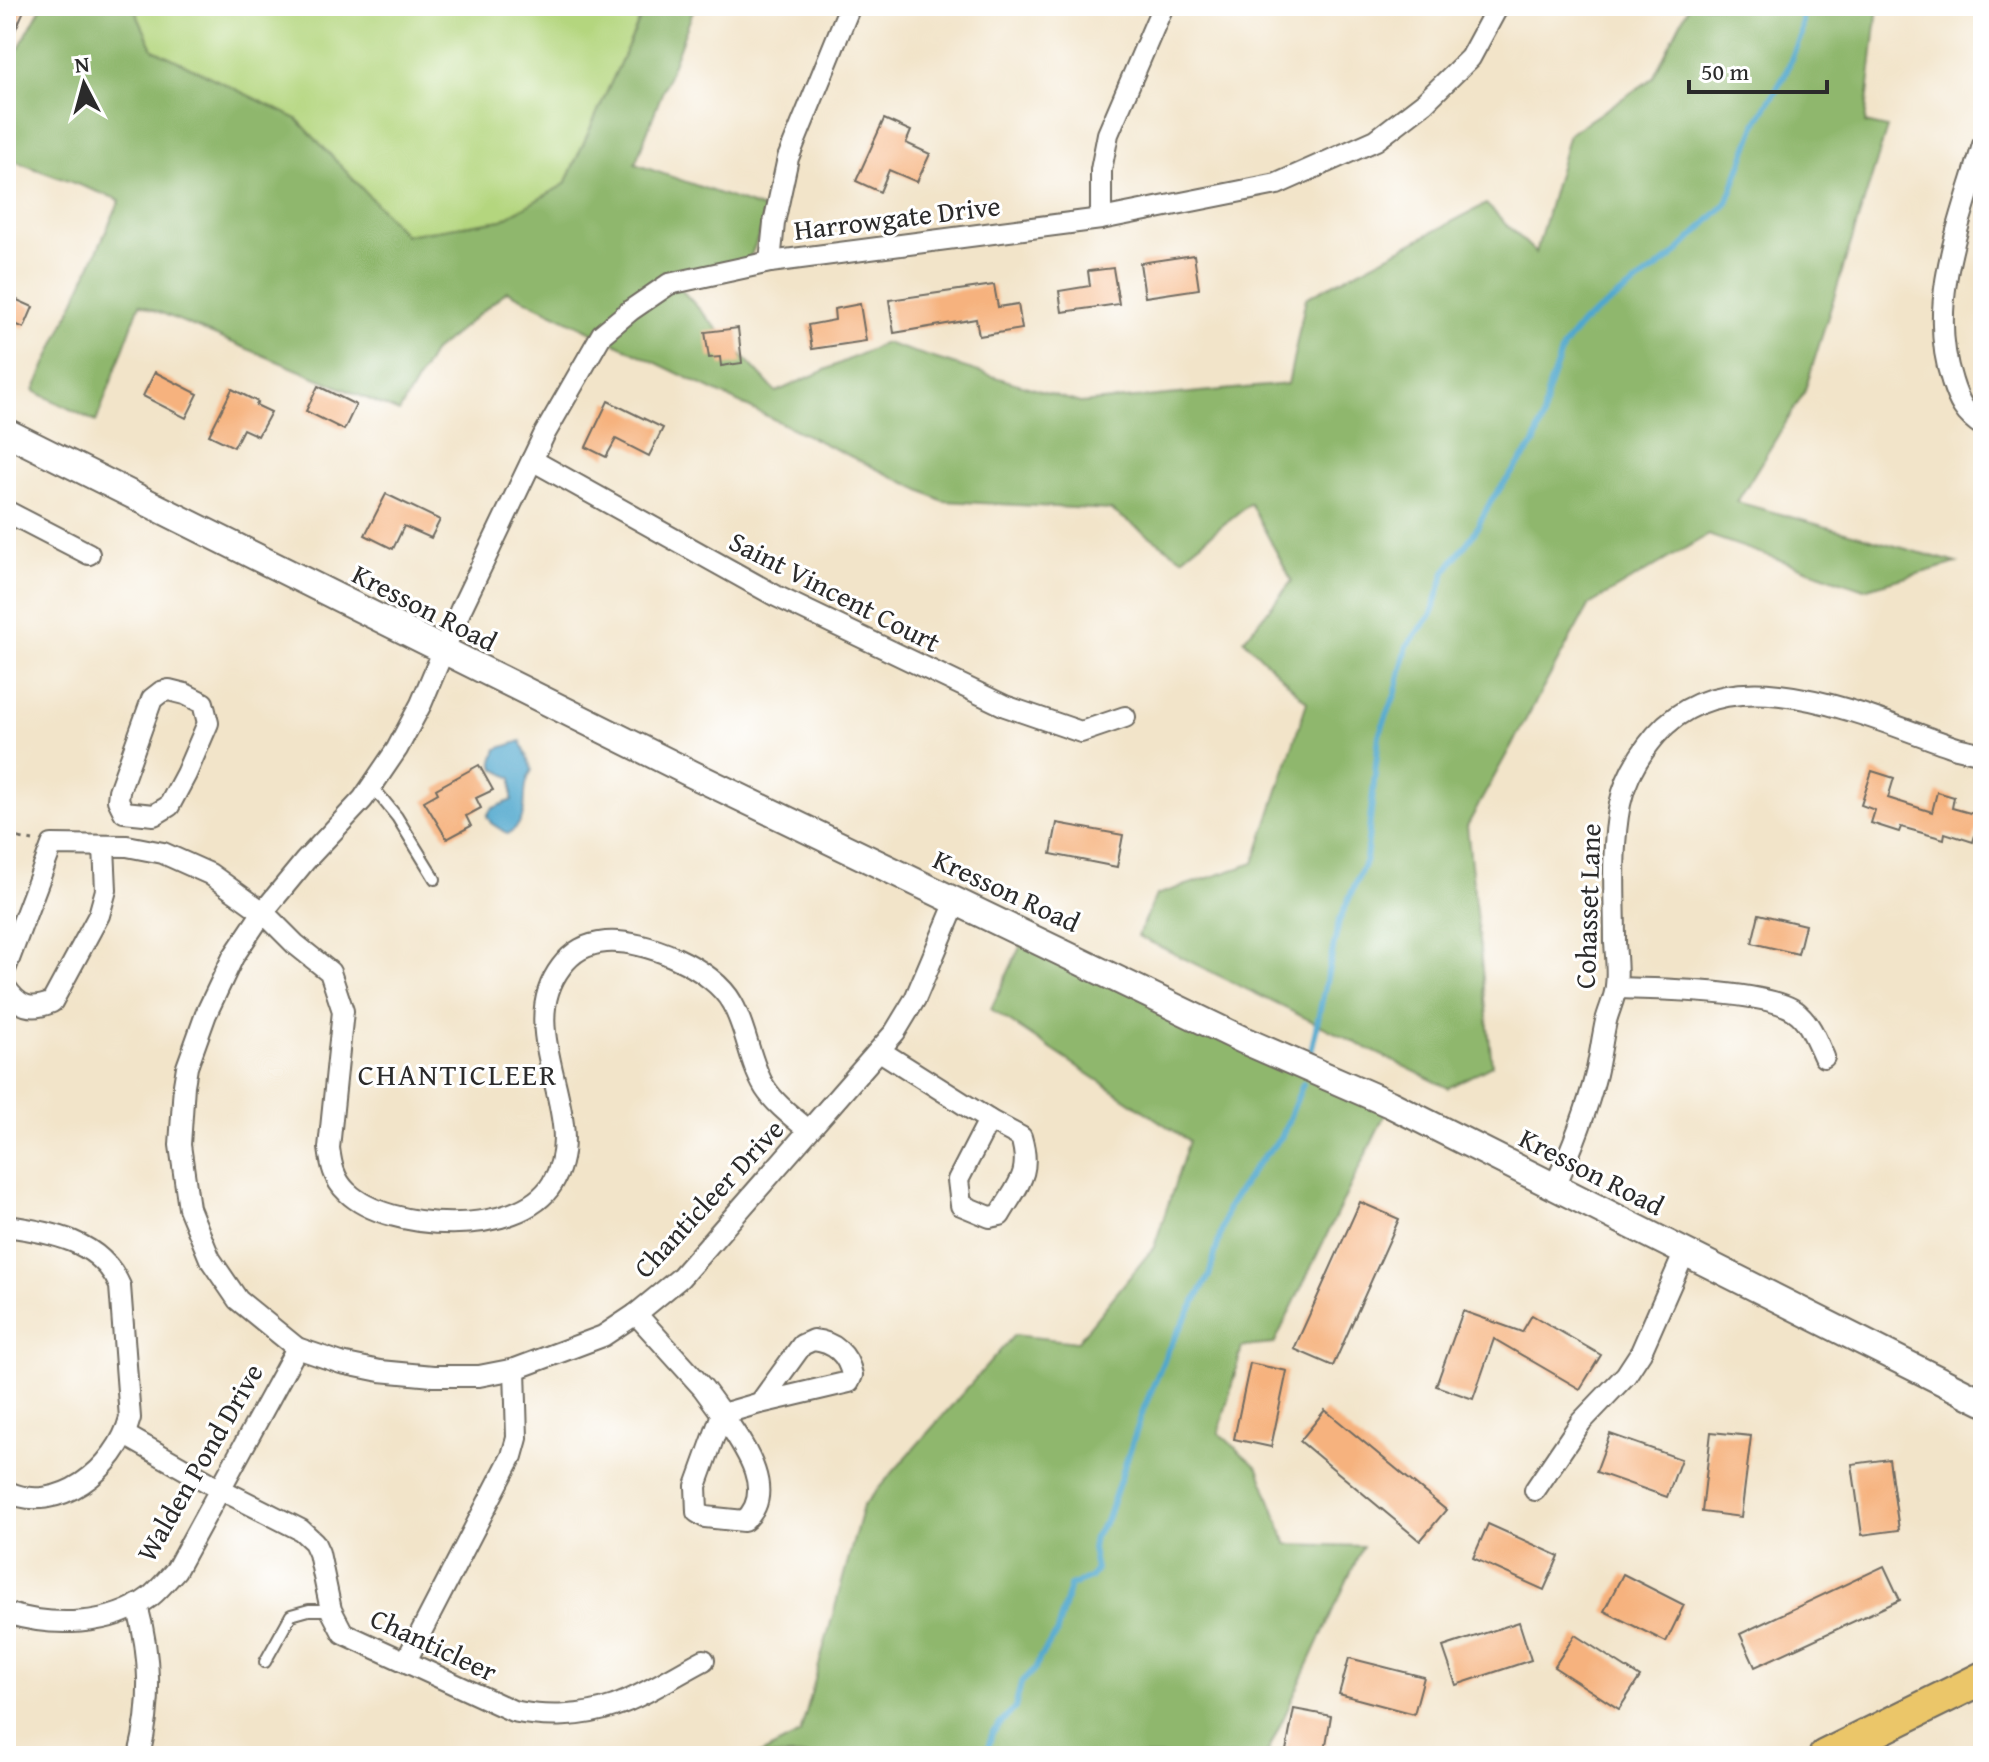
<svg xmlns="http://www.w3.org/2000/svg" width="1989" height="1762" font-family="'Gentium Book Plus',serif">
	<style>
		.green { fill: #b4d67e; stroke: #708054; stroke-width: 2 }
		.forest { fill: #8fb76d; stroke: #5d714c; stroke-width: 2 }
		.water { fill: #50a7cd; stroke: #3e697c; stroke-width: 2 }
		.lines { fill: none; stroke-linecap: round; stroke-linejoin: round }
		.stream { stroke: #50a7cd; stroke-width: 6 }
		.building { fill: #f6b27e }
		.service-casing { stroke: #716c62; stroke-width: 14 }
		.minor-casing { stroke: #716c62; stroke-width: 24 }
		.tertiary-casing { stroke: #716c62; stroke-width: 30 }
		.primary-casing { stroke: #716c62; stroke-width: 36 }
		.path { stroke: #716c62; stroke-width: 3; stroke-dasharray: 6 6; stroke-linecap: butt }
		.service { stroke: #fff; stroke-width: 10 }
		.minor { stroke: #fff; stroke-width: 20 }
		.tertiary { stroke: #fff; stroke-width: 26 }
		.primary { stroke: #ebc669; stroke-width: 32 }
		.labels { text-anchor: middle; dominant-baseline: central; stroke-width: 6; stroke-linejoin: round; paint-order: stroke }
		.street-label { font-size: 28px; fill: #2b2b2b; stroke: #fff }
		.neighbourhood-label { font-size: 30px; letter-spacing: 2px; fill: #2b2b2b; stroke: #fff }
	</style>
	<rect width="100%" height="100%" fill="#fff"/>
	<filter id="ink" filterUnits="userSpaceOnUse"><feTurbulence type="fractalNoise" baseFrequency=".0125" numOctaves="2"/><feDisplacementMap in="SourceGraphic" scale="16" xChannelSelector="R" yChannelSelector="G"/><feConvolveMatrix kernelMatrix="1 2 1 2 8 2 1 2 1" color-interpolation-filters="sRGB"/></filter>
	<filter id="wash" filterUnits="userSpaceOnUse"><feTurbulence type="fractalNoise" baseFrequency=".006" numOctaves="4" result="noise"/><feDisplacementMap in="SourceGraphic" scale="32" xChannelSelector="R" yChannelSelector="G"/><feGaussianBlur stdDeviation="1.8" result="paint"/><feColorMatrix in="noise" values="0 0 0 0 0 0 0 0 0 0 0 0 0 0 0 0 0 1.4 0 .05"/><feComposite in="paint" operator="in"/></filter>
	<g filter="url(#wash)">
		<rect width="100%" height="100%" fill="#f2e4c9"/>
		<path class="green" d="M 133,6 L 646,6 L 565,184 L 502,220 L 405,235 L 297,119 L 153,49 Z"/>
		<g class="forest">
			<path d="M 42,6 L 133,6 L 153,49 L 297,119 L 405,235 L 502,220 L 565,184 L 646,6 L 695,6 L 635,164 L 769,211 L 747,265 L 674,282 L 776,392 L 885,343 L 1080,403 L 1288,384 L 1306,298 L 1486,204 L 1536,253 L 1569,134 L 1653,78 L 1689,6 L 1878,6 L 1865,123 L 1887,128 L 1804,393 L 1737,502 L 1957,563 L 1864,589 L 1708,535 L 1589,605 L 1467,826 L 1492,1065 L 1448,1088 L 1138,936 L 1156,895 L 1254,863 L 1307,702 L 1244,640 L 1292,581 L 1250,503 L 1182,558 L 1111,510 L 943,501 L 507,291 L 434,351 L 399,412 L 140,304 L 96,422 L 34,391 L 120,200 L 6,158 L 6,71 Z"/>
			<path d="M 1026,934 L 1390,1104 L 1274,1344 L 1242,1347 L 1219,1433 L 1258,1468 L 1287,1544 L 1363,1546 L 1266,1756 L 757,1756 L 800,1734 L 863,1506 L 1014,1335 L 1077,1342 L 1154,1247 L 1189,1141 L 991,1009 Z"/>
		</g>
		<path class="water" d="M 521,741 L 532,770 C 517,792 535,817 508,834 L 491,823 L 487,816 L 491,809 L 512,800 L 512,778 L 495,769 L 493,761 L 497,749 Z"/>
		<g class="lines">
			<g class="stream">
				<path d="M 1311,1052 L 1339,921 L 1366,860 L 1379,735 L 1395,695 L 1407,646 L 1432,614 L 1445,572 L 1473,535 L 1492,499 L 1534,444 L 1543,419 L 1547,393 L 1563,347 L 1582,323 L 1672,257 L 1727,203 L 1757,122 L 1785,75 L 1801,34 L 1803,6"/>
				<path d="M 986,1756 L 992,1733 L 1015,1708 L 1021,1683 L 1036,1668 L 1040,1657 L 1056,1635 L 1070,1586 L 1090,1578 L 1096,1569 L 1092,1549 L 1094,1537 L 1107,1519 L 1144,1408 L 1169,1348 L 1209,1276 L 1228,1207 L 1254,1168 L 1282,1136 L 1303,1084"/>
			</g>
		</g>
		<g id="blocks">
			<g class="building">
				<path d="M 6,6 L 26,6 L 6,51 Z"/>
				<path d="M 884,119 L 911,131 L 906,143 L 930,154 L 917,182 L 889,170 L 880,192 L 856,181 Z"/>
				<path d="M 1194,255 L 1199,289 L 1145,297 L 1140,263 Z"/>
				<path d="M 1113,268 L 1119,304 L 1062,312 L 1059,291 L 1090,286 L 1088,271 Z"/>
				<path d="M 994,285 L 998,307 L 1018,304 L 1022,329 L 979,336 L 976,319 L 894,333 L 889,300 Z"/>
				<path d="M 6,295 L 33,307 L 24,328 L 6,320 Z"/>
				<path d="M 860,304 L 866,341 L 812,349 L 808,325 L 835,320 L 834,309 Z"/>
				<path d="M 738,328 L 742,363 L 721,366 L 720,357 L 709,358 L 705,332 Z"/>
				<path d="M 155,372 L 198,394 L 186,418 L 143,396 Z"/>
				<path d="M 318,386 L 356,405 L 344,430 L 306,411 Z"/>
				<path d="M 232,389 L 258,402 L 256,405 L 271,412 L 258,436 L 243,429 L 234,447 L 209,435 Z"/>
				<path d="M 608,401 L 663,428 L 649,456 L 616,439 L 606,457 L 586,447 Z"/>
				<path d="M 386,494 L 440,520 L 431,538 L 404,526 L 393,549 L 365,535 Z"/>
				<path d="M 479,765 L 493,790 L 476,798 L 481,808 L 466,816 L 471,826 L 447,839 L 424,801 L 438,793 L 436,789 Z"/>
				<path d="M 1872,771 L 1894,778 L 1888,798 L 1932,812 L 1937,792 L 1954,797 L 1952,808 L 1981,816 L 1973,842 L 1945,833 L 1944,839 L 1901,827 L 1899,832 L 1871,823 L 1875,810 L 1861,805 Z"/>
				<path d="M 1057,823 L 1123,835 L 1117,867 L 1051,854 Z"/>
				<path d="M 1759,914 L 1805,925 L 1798,954 L 1752,943 Z"/>
				<path d="M 1360,1202 L 1399,1219 L 1333,1366 L 1294,1349 Z"/>
				<path d="M 1463,1311 L 1522,1332 L 1532,1315 L 1601,1355 L 1580,1389 L 1494,1339 L 1473,1399 L 1436,1386 Z"/>
				<path d="M 1250,1363 L 1287,1371 L 1271,1447 L 1234,1439 Z"/>
				<path d="M 1325,1410 L 1446,1510 L 1420,1541 L 1300,1441 Z"/>
				<path d="M 1711,1432 L 1751,1436 L 1741,1517 L 1702,1512 Z"/>
				<path d="M 1610,1434 L 1681,1459 L 1667,1497 L 1596,1472 Z"/>
				<path d="M 1889,1459 L 1899,1530 L 1862,1535 L 1852,1464 Z"/>
				<path d="M 1488,1524 L 1559,1556 L 1544,1590 L 1473,1558 Z"/>
				<path d="M 1884,1566 L 1900,1600 L 1755,1667 L 1740,1634 Z"/>
				<path d="M 1623,1574 L 1684,1605 L 1666,1642 L 1604,1611 Z"/>
				<path d="M 1519,1622 L 1531,1660 L 1456,1685 L 1443,1647 Z"/>
				<path d="M 1575,1635 L 1640,1677 L 1619,1709 L 1554,1667 Z"/>
				<path d="M 1349,1658 L 1424,1677 L 1414,1714 L 1339,1694 Z"/>
				<path d="M 1294,1709 L 1331,1716 L 1324,1756 L 1285,1756 Z"/>
			</g>
		</g>
	</g>
	<g filter="url(#ink)">
		<use href="#blocks" fill-opacity="0" stroke="#716c62" stroke-width="2"/>
		<g class="lines">
			<g class="service-casing">
				<g id="service">
					<path d="M 372,786 L 397,817 L 435,879"/>
					<path d="M 265,1662 L 291,1615 L 309,1610 L 331,1610"/>
				</g>
			</g>
			<g class="minor-casing">
				<g id="minor">
					<path d="M 1983,145 C 1961,220 1926,303 1952,381 C 1958,401 1965,415 1983,426"/>
					<path d="M 1101,219 L 1101,170 L 1108,134 L 1163,6"/>
					<path d="M 770,262 L 774,223 L 788,158 L 850,6"/>
					<path d="M 532,460 L 776,596 L 1005,706 L 1081,732 L 1125,717"/>
					<path d="M 6,511 L 89,554"/>
					<path d="M 169,690 L 185,694 L 203,703 L 208,723 L 186,774 L 169,806 L 154,815 L 124,812 L 118,800 L 119,791 L 152,699 L 161,692 Z"/>
					<path d="M 956,902 L 915,999 L 895,1032 L 680,1278 L 636,1314 L 603,1336 L 515,1369 L 479,1376 L 433,1376 L 380,1371 L 341,1363 L 297,1348 L 238,1300 L 210,1259 L 189,1208 L 180,1145 L 184,1085 L 187,1067 L 206,1014 L 233,957 L 263,912 L 305,861 L 363,799 L 397,749 L 421,704 L 461,609 L 544,435 L 602,334 L 631,310 L 669,284 L 770,262 L 1101,219 L 1277,184 L 1376,140 L 1424,103 L 1470,58 L 1498,6"/>
					<path d="M 6,967 L 52,845 L 127,846 L 163,853 L 210,874 L 263,912 L 295,944 L 330,972 L 343,1011 L 329,1148 C 331,1164 334,1180 347,1192 C 388,1232 519,1238 552,1184 C 593,1118 511,1033 561,967 C 573,951 586,944 606,942 C 645,939 713,968 732,1003 C 747,1029 749,1062 765,1088 C 776,1105 793,1117 808,1130"/>
					<path d="M 6,988 C 19,1007 31,1011 52,1002 L 99,915 L 106,890 L 104,847"/>
					<path d="M 1616,988 C 1653,989 1775,990 1799,1014 C 1811,1025 1817,1042 1824,1057"/>
					<path d="M 880,1051 L 989,1120"/>
					<path d="M 989,1120 L 1021,1137 C 1032,1174 1018,1184 1000,1215 L 990,1217 L 961,1205 L 958,1180 Z"/>
					<path d="M 1554,1188 C 1571,1151 1586,1114 1596,1074 C 1600,1057 1602,1039 1606,1021 C 1609,1009 1615,998 1616,986 C 1618,972 1616,957 1615,943 C 1615,897 1611,850 1620,804 C 1625,779 1639,755 1656,735 C 1731,649 1870,719 1957,748 L 1983,754"/>
					<path d="M 6,1226 C 51,1232 101,1241 120,1286 L 130,1418 C 117,1468 57,1517 6,1491"/>
					<path d="M 636,1314 L 703,1388 L 722,1414 L 760,1403"/>
					<path d="M 813,1340 C 834,1342 848,1354 852,1375 L 849,1382 L 760,1403 L 802,1345 Z"/>
					<path d="M 722,1414 C 741,1442 779,1491 744,1521 L 705,1517 L 697,1512 L 696,1486 Z"/>
					<path d="M 125,1435 L 220,1489 L 301,1530 L 314,1542 L 319,1553 L 331,1610 L 343,1633 L 513,1711 C 545,1718 583,1717 614,1706 C 642,1697 677,1674 704,1660"/>
					<path d="M 1535,1490 L 1581,1422 L 1626,1375 L 1641,1352 L 1684,1254"/>
					<path d="M 137,1605 C 151,1657 152,1704 139,1756"/>
					<path d="M 6,1613 C 52,1627 110,1627 150,1597 C 160,1589 168,1579 176,1570 L 297,1348"/>
					<path d="M 406,1661 L 512,1456 L 517,1438 L 515,1369"/>
				</g>
			</g>
			<g class="tertiary-casing">
				<path id="tertiary" d="M 6,432 L 694,775 L 1243,1040 L 1390,1104 L 1983,1402"/>
			</g>
			<g class="primary-casing">
				<path id="primary" d="M 1825,1756 L 1983,1678"/>
			</g>
			<path class="path" d="M 6,835 L 33,841"/>
			<use href="#service" class="service"/>
			<use href="#minor" class="minor"/>
			<use href="#tertiary" class="tertiary"/>
			<use href="#primary" class="primary"/>
		</g>
	</g>
	<g class="labels">
		<g class="street-label">
			<text transform="translate(897 217) rotate(-7)">Harrowgate Drive</text>
			<text transform="translate(835 591) rotate(27)">Saint Vincent Court</text>
			<text transform="translate(425 607) rotate(27)">Kresson Road</text>
			<text transform="translate(1007 890) rotate(25)">Kresson Road</text>
			<text transform="translate(1587 906) rotate(-88)">Cohasset Lane</text>
			<text transform="translate(1592 1171) rotate(27)">Kresson Road</text>
			<text transform="translate(708 1198) rotate(-47)">Chanticleer Drive</text>
			<text transform="translate(199 1462) rotate(-60)">Walden Pond Drive</text>
			<text transform="translate(434 1644) rotate(25)">Chanticleer</text>
		</g>
		<g class="neighbourhood-label">
			<text x="458" y="1074">CHANTICLEER</text>
		</g>
	</g>
	<rect width="1989" height="1762" fill="none" stroke="#fff" stroke-width="32"/>
	<g transform="translate(84 84) rotate(354)" stroke="#ffffff" stroke-width="6" paint-order="stroke">
	<path d="M0-6L14 30L0 20L-14 30Z" fill="#2b2b2b"/>
	<text y="-12" font-size="22" font-weight="bold" text-anchor="middle" fill="#2b2b2b">N</text>
	</g>
	<path d="M1689 80v12h138v-12" fill="none" stroke="#2b2b2b" stroke-width="4"/>
	<text x="1701" y="80" font-size="24" fill="#2b2b2b" stroke="#ffffff" stroke-width="6" paint-order="stroke">50 m</text>
</svg>
